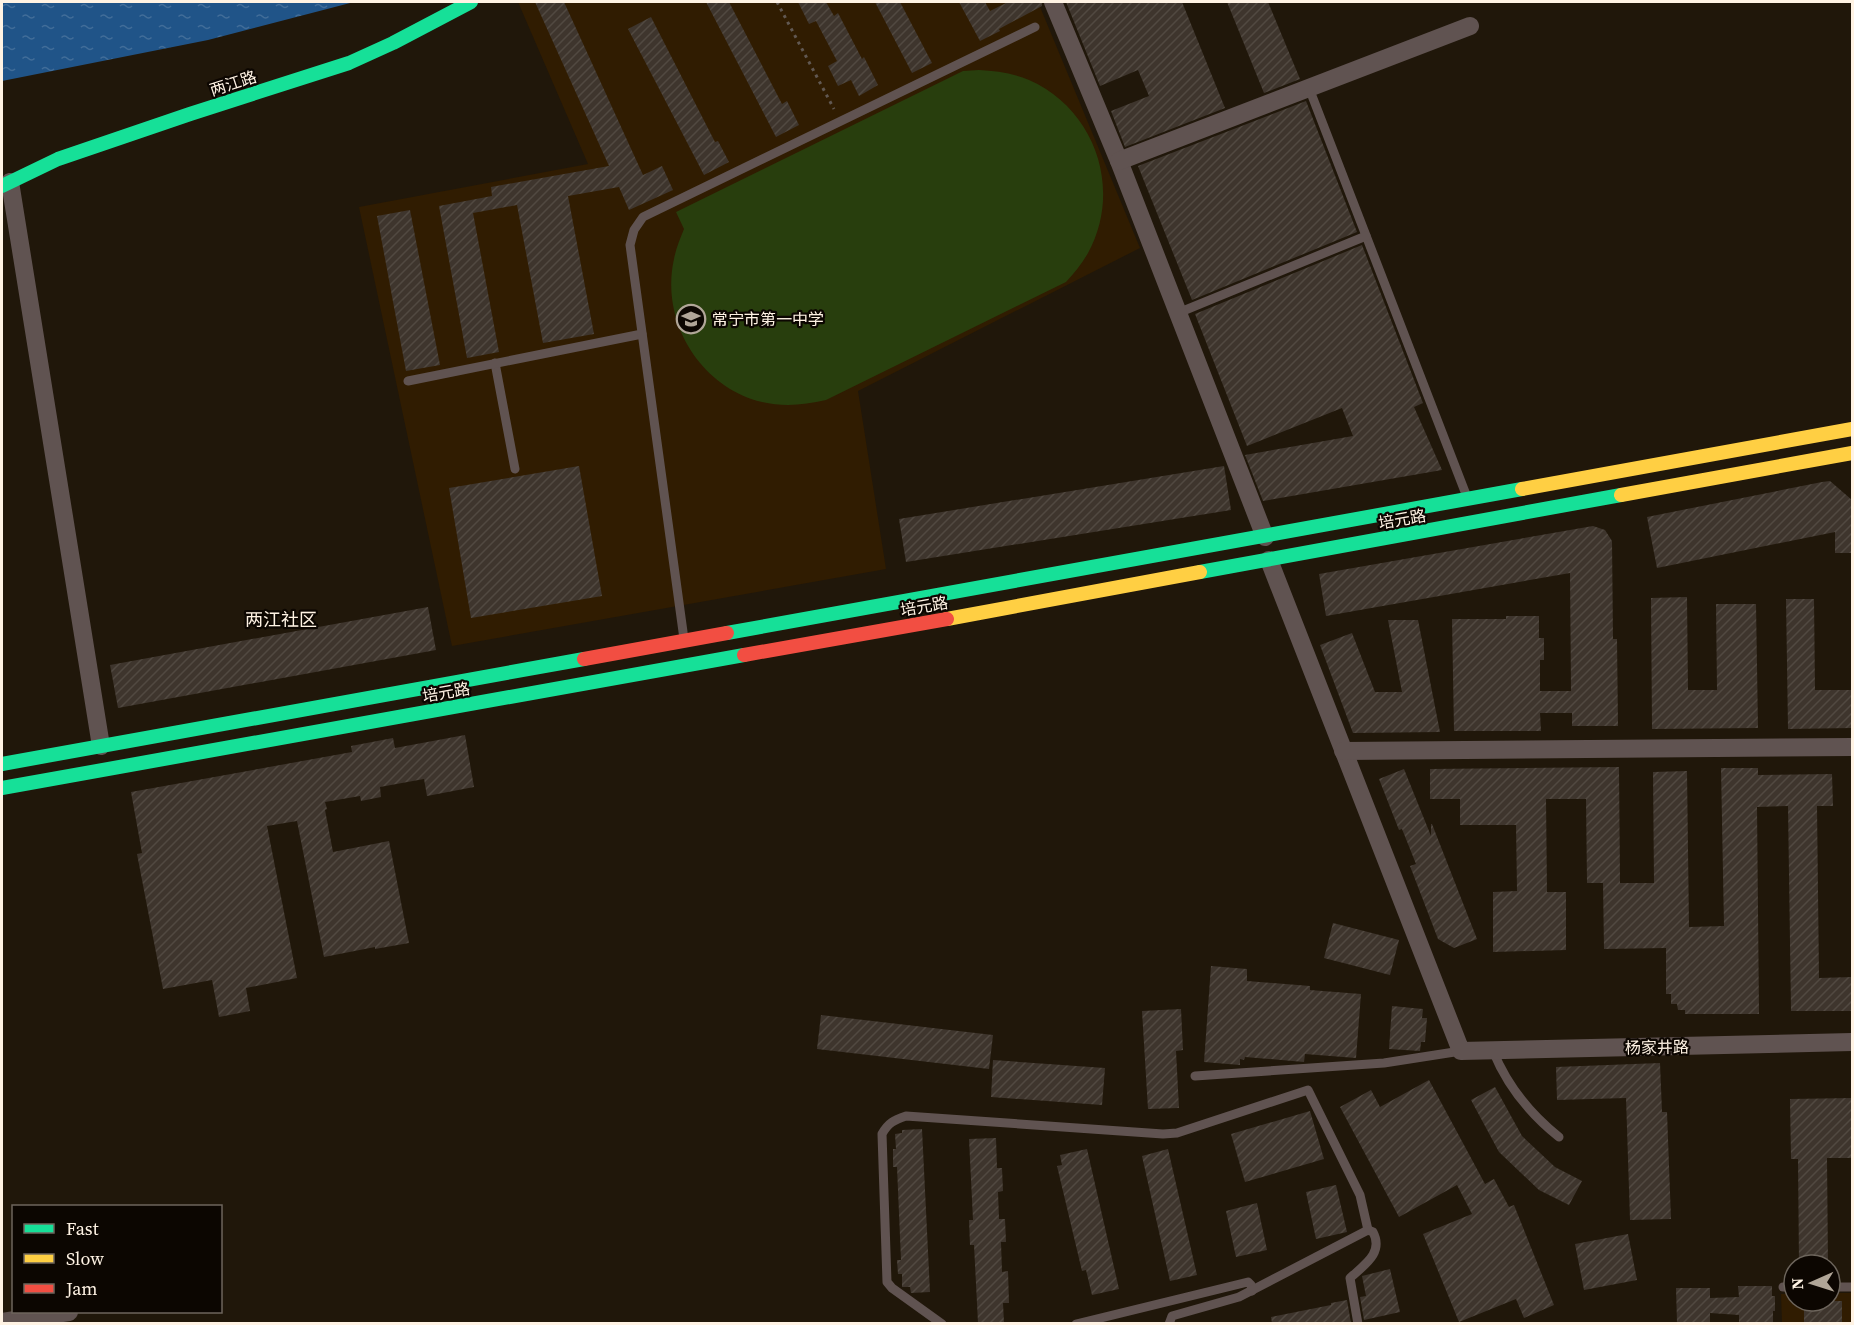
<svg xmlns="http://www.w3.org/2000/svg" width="1854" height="1325" font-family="'Source Serif 4','Noto Sans SC',serif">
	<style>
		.built { fill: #301c01 }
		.garden { fill: #283e0d }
		.water { fill: url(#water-ripples) }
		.building { fill: url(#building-hatch) }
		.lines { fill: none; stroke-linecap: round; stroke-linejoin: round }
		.path { stroke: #615852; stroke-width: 3; stroke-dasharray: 3 4.5; stroke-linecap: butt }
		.lane { stroke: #605351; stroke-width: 9 }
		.street { stroke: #605351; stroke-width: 18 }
		.fast { stroke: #16e098; stroke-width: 14 }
		.slow { stroke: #ffcf43; stroke-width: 14 }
		.jam { stroke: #f24e42; stroke-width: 14 }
		.labels { text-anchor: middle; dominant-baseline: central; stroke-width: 4.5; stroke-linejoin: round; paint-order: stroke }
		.street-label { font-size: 16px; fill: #fff3e4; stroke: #0c0601 }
		.poi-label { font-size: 16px; fill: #fff3e4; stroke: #0c0601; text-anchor: start }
		.neighbourhood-label { font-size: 18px; fill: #fff3e4; stroke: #0c0601 }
	</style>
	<defs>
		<pattern id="water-ripples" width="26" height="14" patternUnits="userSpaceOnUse" patternTransform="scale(1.5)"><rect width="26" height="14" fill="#205488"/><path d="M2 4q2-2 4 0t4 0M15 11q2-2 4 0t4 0" fill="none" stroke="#416d99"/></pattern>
		<pattern id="building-hatch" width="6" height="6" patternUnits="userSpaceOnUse" patternTransform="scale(1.5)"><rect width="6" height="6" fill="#3e352d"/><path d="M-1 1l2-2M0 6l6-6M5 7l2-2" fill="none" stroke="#514941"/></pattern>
	</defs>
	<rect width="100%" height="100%" fill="#20170a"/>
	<g class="built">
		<path d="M 518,2 L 1038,2 L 1140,248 L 858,391 L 886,569 L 452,646 L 359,207 L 588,164 Z"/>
		<path d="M 1830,1293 L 1852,1293 L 1852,1323 L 1782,1323 L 1781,1294 L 1794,1294 L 1794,1301 L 1830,1301 Z"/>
	</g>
	<path class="garden" d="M 979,70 C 996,71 1013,73 1029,80 C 1095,109 1123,189 1088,253 C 1082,264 1074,273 1066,282 L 826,400 C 804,405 784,407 762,402 C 700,387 660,321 674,259 C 676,248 680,239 684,229 L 676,212 L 963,71 Z"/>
	<path class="water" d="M 2,2 L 354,2 L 208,40 L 2,81 Z"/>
	<g class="building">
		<path d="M 535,2 L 564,2 L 643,175 L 662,166 L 673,190 L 629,210 L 619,187 L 568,196 L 594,334 L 543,343 L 517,205 L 473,213 L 499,352 L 467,358 L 439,206 L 492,196 L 491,187 L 609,166 Z"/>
		<path d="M 706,2 L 729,2 L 782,104 L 787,101 L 799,125 L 776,137 Z"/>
		<path d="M 798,2 L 826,2 L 834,16 L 838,13 L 862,59 L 864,57 L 878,85 L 859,96 L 851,80 L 838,86 L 828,66 L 837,61 L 816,21 L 809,24 Z"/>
		<path d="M 875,2 L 900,2 L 932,63 L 912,73 Z"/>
		<path d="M 959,2 L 985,2 L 990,11 L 1008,2 L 1042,2 L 1042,6 L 999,29 L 1000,31 L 980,41 Z"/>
		<path d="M 1066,2 L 1182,2 L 1225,108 L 1125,147 L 1111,111 L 1149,96 L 1138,70 L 1100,86 Z"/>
		<path d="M 1227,2 L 1268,2 L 1300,79 L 1264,93 Z"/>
		<path d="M 651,17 L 715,142 L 718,141 L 729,162 L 704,175 L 628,29 Z"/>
		<path d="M 1306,101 L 1357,232 L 1192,300 L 1138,166 Z"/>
		<path d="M 410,210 L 440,365 L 406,371 L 377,216 Z"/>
		<path d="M 1362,245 L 1423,403 L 1414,407 L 1442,470 L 1263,501 L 1245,455 L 1353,436 L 1342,408 L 1247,446 L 1195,314 Z"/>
		<path d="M 579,466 L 602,596 L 471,618 L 449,488 Z"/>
		<path d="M 1224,466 L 1231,510 L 906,562 L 899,519 Z"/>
		<path d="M 1830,481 L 1852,500 L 1852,553 L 1835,553 L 1835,532 L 1657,568 L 1647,517 L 1822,482 Z"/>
		<path d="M 1593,526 L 1605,530 L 1612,541 L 1613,639 L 1617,639 L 1618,726 L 1572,726 L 1572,713 L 1540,713 L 1541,731 L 1454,731 L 1452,619 L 1506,619 L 1506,616 L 1539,616 L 1539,638 L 1544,638 L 1544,660 L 1540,660 L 1540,691 L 1571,691 L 1570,573 L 1326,616 L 1319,574 Z"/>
		<path d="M 1687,597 L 1688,690 L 1717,690 L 1716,604 L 1756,604 L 1758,728 L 1652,729 L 1651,598 Z"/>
		<path d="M 1786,599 L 1814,599 L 1815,690 L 1852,690 L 1852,728 L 1788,729 Z"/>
		<path d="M 428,607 L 436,650 L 118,708 L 110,665 Z"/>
		<path d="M 1388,620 L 1418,620 L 1440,732 L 1353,733 L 1320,645 L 1352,633 L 1375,692 L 1402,692 Z"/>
		<path d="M 465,735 L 474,787 L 427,796 L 424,779 L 380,787 L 381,797 L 361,801 L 360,796 L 325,802 L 327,809 L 325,810 L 333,852 L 389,841 L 409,943 L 375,949 L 375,947 L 324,957 L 297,821 L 267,826 L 297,978 L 246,988 L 250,1011 L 219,1017 L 212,980 L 163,989 L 137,854 L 142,853 L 131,792 L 352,752 L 351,746 L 393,738 L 395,748 Z"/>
		<path d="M 1619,767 L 1620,883 L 1654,883 L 1653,772 L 1687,771 L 1689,927 L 1724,926 L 1721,768 L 1758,768 L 1758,775 L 1832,774 L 1833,806 L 1817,806 L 1819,978 L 1852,977 L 1852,1011 L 1791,1011 L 1788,806 L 1757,807 L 1759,1014 L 1685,1014 L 1685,1010 L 1678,1010 L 1677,1004 L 1671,1004 L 1671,994 L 1666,994 L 1666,948 L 1604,949 L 1603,883 L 1587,883 L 1586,799 L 1546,799 L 1547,892 L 1566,892 L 1566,950 L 1493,952 L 1493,892 L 1517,891 L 1516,825 L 1460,825 L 1460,799 L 1430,799 L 1430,769 Z"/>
		<path d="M 1404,769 L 1431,836 L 1431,824 L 1432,824 L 1477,939 L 1454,948 L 1438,939 L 1410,866 L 1416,864 L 1402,829 L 1399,830 L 1379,779 Z"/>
		<path d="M 1333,923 L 1399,940 L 1390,975 L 1324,958 Z"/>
		<path d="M 1211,966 L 1247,969 L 1247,981 L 1310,986 L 1310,990 L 1361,994 L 1356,1058 L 1305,1054 L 1304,1062 L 1245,1057 L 1244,1060 L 1240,1059 L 1240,1065 L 1204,1062 Z"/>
		<path d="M 1392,1006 L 1423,1009 L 1422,1018 L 1427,1018 L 1425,1042 L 1421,1042 L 1420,1051 L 1389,1049 Z"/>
		<path d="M 1181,1009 L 1183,1050 L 1176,1051 L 1179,1108 L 1148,1109 L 1142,1011 Z"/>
		<path d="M 821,1015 L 993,1035 L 989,1069 L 817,1049 Z"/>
		<path d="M 993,1060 L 1105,1068 L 1102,1105 L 991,1097 Z"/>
		<path d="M 1660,1063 L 1662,1112 L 1667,1112 L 1671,1219 L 1630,1220 L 1626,1098 L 1557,1100 L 1556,1067 Z"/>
		<path d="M 1429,1080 L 1485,1184 L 1494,1179 L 1509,1207 L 1514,1205 L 1554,1305 L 1524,1318 L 1516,1299 L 1459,1322 L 1423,1234 L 1472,1214 L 1457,1185 L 1399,1217 L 1340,1107 L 1371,1090 L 1380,1107 Z"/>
		<path d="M 1495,1087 L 1522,1136 L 1555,1167 L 1582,1181 L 1569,1205 L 1539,1190 L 1499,1152 L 1471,1100 Z"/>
		<path d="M 1852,1098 L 1852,1158 L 1827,1158 L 1828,1265 L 1799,1265 L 1798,1159 L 1791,1159 L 1790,1099 Z"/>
		<path d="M 1310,1111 L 1324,1159 L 1245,1182 L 1231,1134 Z"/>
		<path d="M 922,1129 L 930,1292 L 911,1293 L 910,1287 L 902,1287 L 902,1274 L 898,1274 L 897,1260 L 901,1260 L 897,1167 L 893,1167 L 893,1149 L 896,1149 L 895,1134 L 902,1133 L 902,1130 Z"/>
		<path d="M 996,1138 L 997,1168 L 1002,1168 L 1003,1191 L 998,1192 L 999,1219 L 1005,1219 L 1006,1242 L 1001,1242 L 1002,1272 L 1008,1271 L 1009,1303 L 1003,1303 L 1004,1323 L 978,1323 L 974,1245 L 970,1245 L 969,1220 L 973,1220 L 969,1139 Z"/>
		<path d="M 1087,1149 L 1119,1289 L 1092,1295 L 1086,1270 L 1082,1271 L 1057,1166 L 1062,1165 L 1060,1155 Z"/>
		<path d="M 1168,1149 L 1197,1275 L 1170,1281 L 1142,1156 Z"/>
		<path d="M 1336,1185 L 1347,1232 L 1316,1239 L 1306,1192 Z"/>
		<path d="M 1257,1203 L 1267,1250 L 1236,1257 L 1226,1211 Z"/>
		<path d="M 1628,1234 L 1637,1280 L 1584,1290 L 1575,1244 Z"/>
		<path d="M 1390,1269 L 1400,1312 L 1364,1320 L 1360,1297 L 1366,1296 L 1362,1276 Z"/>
		<path d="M 1738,1286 L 1772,1286 L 1772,1296 L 1775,1296 L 1775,1311 L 1773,1311 L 1773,1323 L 1739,1323 L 1739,1315 L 1710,1313 L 1710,1323 L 1677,1323 L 1676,1288 L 1710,1288 L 1710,1298 L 1739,1297 Z"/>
		<path d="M 1347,1300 L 1351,1323 L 1272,1323 L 1271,1317 L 1331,1305 L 1331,1303 Z"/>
		<rect x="1804" y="1301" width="38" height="22"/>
	</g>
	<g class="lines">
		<path class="path" d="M 777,2 L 834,109"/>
		<g class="lane">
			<path d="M 1309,88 L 1467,497"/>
			<path d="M 1178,313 L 1366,236"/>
			<path d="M 495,363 L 515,469"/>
			<path d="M 408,381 L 642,334"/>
			<path d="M 684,639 L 630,245 L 634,230 L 643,217 L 1035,27"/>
			<path d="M 1493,1051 C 1507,1085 1530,1114 1559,1137"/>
			<path d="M 1195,1076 L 1384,1063 L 1461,1051"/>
			<path d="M 1783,1287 L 1794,1287"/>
			<path d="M 1830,1287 L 1852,1287"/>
			<path d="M 942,1324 L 892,1288 L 887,1282 L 882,1134 C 888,1123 894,1120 906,1116 L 1163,1134 L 1177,1133 L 1308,1090 L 1360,1195 L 1368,1230"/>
			<path d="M 1076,1324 L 1248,1282 L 1251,1285 L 1252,1291"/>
			<path d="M 1169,1324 L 1172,1316 L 1239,1297 L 1368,1230 L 1373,1232 C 1384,1253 1364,1265 1350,1278 L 1358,1324"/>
		</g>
		<g class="street">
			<path d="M 1053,2 L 1119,161 L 1265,537"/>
			<path d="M 1119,161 L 1470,26"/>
			<path d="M 10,182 L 101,746"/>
			<path d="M 1269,560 L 1461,1051 L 1852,1042"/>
			<path d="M 1343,751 L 1852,747"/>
			<path d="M 2,1322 L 69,1312"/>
		</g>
		<g class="fast">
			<path d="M 2,186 L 58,159 L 190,114 L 349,63 L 393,43 L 471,2"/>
			<path d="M 1200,572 L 1621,495"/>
			<path d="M 727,633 L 1522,489"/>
			<path d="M 2,764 L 584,659"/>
			<path d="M 2,788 L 744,655"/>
		</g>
		<g class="slow">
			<path d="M 1522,489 L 1852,429"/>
			<path d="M 1621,495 L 1852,453"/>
			<path d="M 947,619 L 1200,572"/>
		</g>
		<g class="jam">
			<path d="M 744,655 L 947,619"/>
			<path d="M 584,659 L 727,633"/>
		</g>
	</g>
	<defs>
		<g id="school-ring" transform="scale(1.5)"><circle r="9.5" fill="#0c0601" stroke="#b1a698" stroke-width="1.5"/><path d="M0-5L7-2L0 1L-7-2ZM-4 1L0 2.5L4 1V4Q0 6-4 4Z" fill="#b1a698"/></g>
	</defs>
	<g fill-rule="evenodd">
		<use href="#school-ring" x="691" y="319"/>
	</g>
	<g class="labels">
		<g class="street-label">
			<text transform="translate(233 83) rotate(-18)">两江路</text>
			<text transform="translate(1402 519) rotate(-10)">培元路</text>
			<text transform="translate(924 606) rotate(-10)">培元路</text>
			<text transform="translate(446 692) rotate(-10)">培元路</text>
			<text transform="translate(1657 1047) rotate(-1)">杨家井路</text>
		</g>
		<g class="poi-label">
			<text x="712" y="319">常宁市第一中学</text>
		</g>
		<g class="neighbourhood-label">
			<text x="281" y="619">两江社区</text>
		</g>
	</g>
	<rect width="1854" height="1325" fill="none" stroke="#fff3e4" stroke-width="6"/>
	<rect x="12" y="1205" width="210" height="108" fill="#0c0601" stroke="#6d655c" stroke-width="1.5"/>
	<rect x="24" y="1224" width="30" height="9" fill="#16e098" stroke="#6d655c" stroke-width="1.5"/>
	<text x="66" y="1235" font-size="18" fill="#fff3e4">Fast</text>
	<rect x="24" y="1254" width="30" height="9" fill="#ffcf43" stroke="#6d655c" stroke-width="1.5"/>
	<text x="66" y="1265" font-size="18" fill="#fff3e4">Slow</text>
	<rect x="24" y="1284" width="30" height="9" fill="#f24e42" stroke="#6d655c" stroke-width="1.5"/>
	<text x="66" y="1295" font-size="18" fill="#fff3e4">Jam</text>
	<g transform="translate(1812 1283) rotate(267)"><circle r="28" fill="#0c0601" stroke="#6d655c" stroke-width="1.5"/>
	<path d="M0-4.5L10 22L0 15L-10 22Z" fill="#b1a698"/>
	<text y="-9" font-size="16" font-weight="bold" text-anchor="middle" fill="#fff3e4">N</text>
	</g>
</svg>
